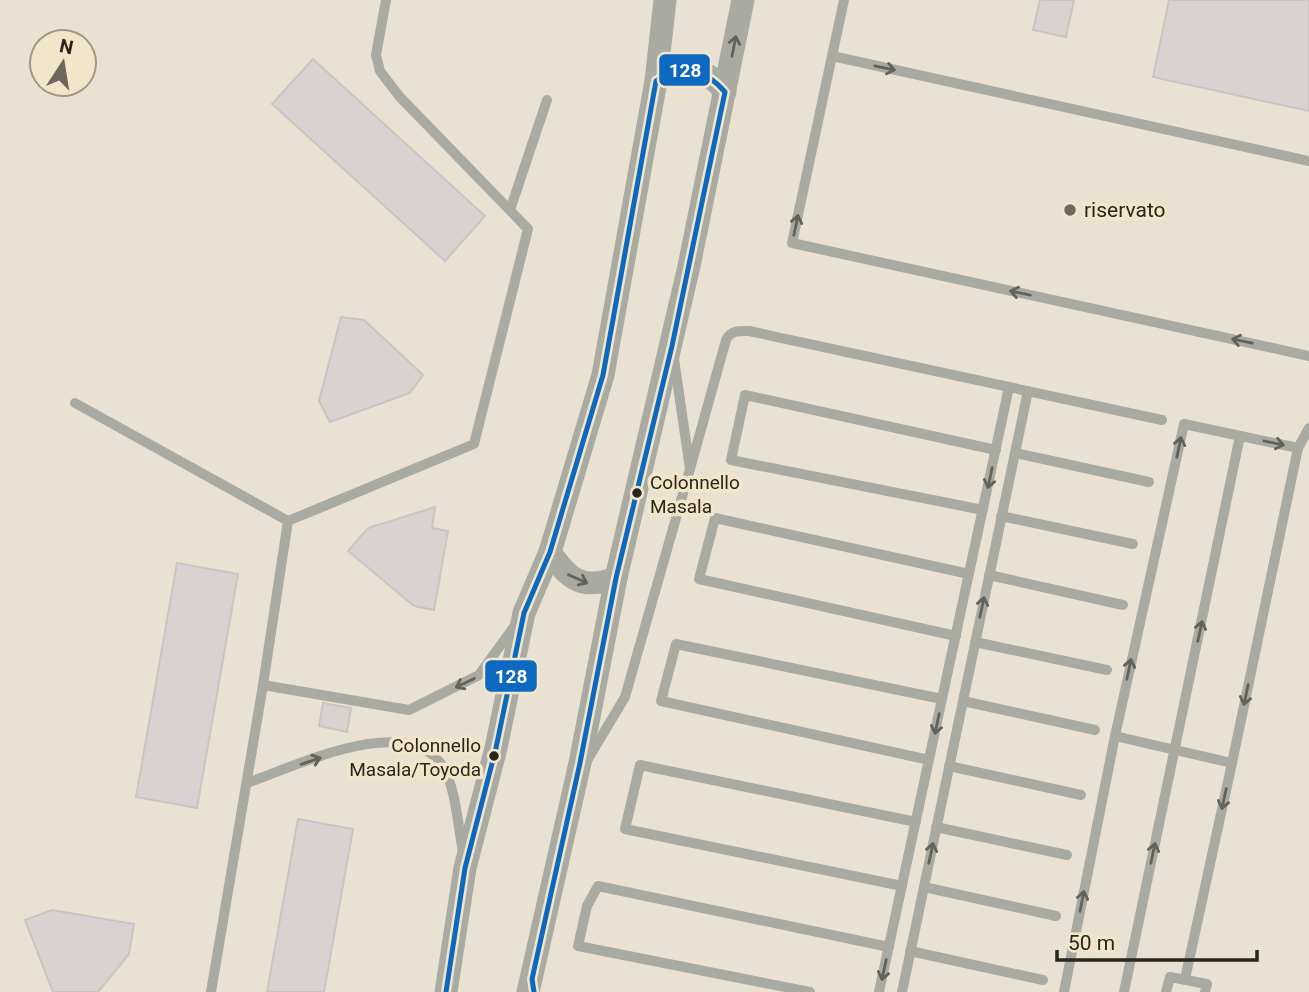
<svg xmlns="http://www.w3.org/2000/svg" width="1309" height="992" font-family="Roboto,sans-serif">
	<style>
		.building { fill: #d8d2d0; stroke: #cac4c2; stroke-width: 2 }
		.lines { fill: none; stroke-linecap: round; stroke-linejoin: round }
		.service { stroke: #a9aba3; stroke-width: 10 }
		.minor { stroke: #a9aba3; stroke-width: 23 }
		.bus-1-casing { stroke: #f2e6ca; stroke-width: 10 }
		.bus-1 { stroke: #0c69bf; stroke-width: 5 }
		.oneway { stroke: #636258 }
		.poi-dot { fill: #6d685b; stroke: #f2e6ca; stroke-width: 2.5 }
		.bus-dot { fill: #2a261b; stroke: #f2e6ca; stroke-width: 2.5 }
		.labels { text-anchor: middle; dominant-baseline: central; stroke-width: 7; stroke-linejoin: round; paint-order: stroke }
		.bus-label { font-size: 19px; fill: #2a261b; stroke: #f2e6ca; text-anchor: start }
		.poi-label { font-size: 21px; fill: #2a261b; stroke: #f2e6ca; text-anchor: start }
		.line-badge { stroke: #f2e6ca; stroke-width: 2.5 }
		.badge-label { font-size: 19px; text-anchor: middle; font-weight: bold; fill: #fff }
	</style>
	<rect width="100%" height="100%" fill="#e9e2d3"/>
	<g class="building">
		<path d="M 1040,0 L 1074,0 L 1066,37 L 1033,30 Z"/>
		<path d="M 1169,0 L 1309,0 L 1309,111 L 1153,77 Z"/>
		<path d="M 313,59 L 485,216 L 445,261 L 272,104 Z"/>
		<path d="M 341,317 L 364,320 L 423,375 L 410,393 L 330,422 L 319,401 Z"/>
		<path d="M 435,507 L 432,528 L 448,531 L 434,610 L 414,606 L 348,551 L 368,528 Z"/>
		<path d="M 177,563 L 238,574 L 197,808 L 136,797 Z"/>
		<path d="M 323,703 L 351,708 L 347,732 L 319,726 Z"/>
		<path d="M 298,819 L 353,829 L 324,992 L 267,992 Z"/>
		<path d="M 52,910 L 134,924 L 129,954 L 98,992 L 53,992 L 25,920 Z"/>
	</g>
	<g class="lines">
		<g class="service">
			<path d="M 832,56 L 844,0"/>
			<path d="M 1309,161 L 832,56 L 792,243 L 1309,356"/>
			<path d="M 510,210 L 547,100"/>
			<path d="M 674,359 L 690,469 L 726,340 C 731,330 739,331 749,331 L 1162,420"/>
			<path d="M 75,403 L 288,521"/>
			<path d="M 1298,448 L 1309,428"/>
			<path d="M 1015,453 L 1149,482"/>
			<path d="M 983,510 L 731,460 L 745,395 L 996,450"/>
			<path d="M 1001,516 L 1133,544"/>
			<path d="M 989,575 L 1123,605"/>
			<path d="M 956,636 L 699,579 L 715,518 L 969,574"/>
			<path d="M 975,642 L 1107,670"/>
			<path d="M 263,685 L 409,710 L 479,675 L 516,624"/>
			<path d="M 963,701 L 1095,730"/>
			<path d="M 1115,736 L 1184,424 L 1298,448 L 1232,763"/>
			<path d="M 588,759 L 625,697 L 690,469"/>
			<path d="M 929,760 L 661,701 L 676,644 L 942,699"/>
			<path d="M 949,766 L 1081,795"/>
			<path d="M 247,783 C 294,767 408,710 443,767 C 456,788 458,827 463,852"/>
			<path d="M 936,827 L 1067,855"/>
			<path d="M 902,886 L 625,829 L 640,765 L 916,822"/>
			<path d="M 924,887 L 1056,916"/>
			<path d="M 910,951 L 1043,980"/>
			<path d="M 211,992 L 263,685 L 288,521 L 474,444 L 528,229 L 399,96 L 380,71 L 376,55 L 386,0"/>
			<path d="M 810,992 L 578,946 L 587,906 L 598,886 L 889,947"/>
			<path d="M 879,992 L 1009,387"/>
			<path d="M 902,992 L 1028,391"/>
			<path d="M 1064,992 L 1115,736 L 1232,763 L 1185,979"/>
			<path d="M 1124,992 L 1240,436"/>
			<path d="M 1166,992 L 1170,977 L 1207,984 L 1205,992"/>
		</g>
		<g class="minor">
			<path d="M 656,81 C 679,60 708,68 725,92"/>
			<path d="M 550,552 C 569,580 582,590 616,578"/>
			<path d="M 446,992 L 465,868 L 496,748 L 524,613 L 550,552 L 603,375 L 656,81 L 665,0"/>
			<path d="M 528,992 L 580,763 L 616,578 L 689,266 L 743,0"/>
		</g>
		<g class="bus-1-casing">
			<path id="bus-1" d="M 446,992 L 465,868 L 496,748 L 524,613 L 550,552 L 603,375 L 656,81 C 681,62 705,69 725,92 L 672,346 L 616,578 L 580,763 L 532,979 L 534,992"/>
		</g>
		<use href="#bus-1" class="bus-1"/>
	</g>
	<defs><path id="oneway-shaft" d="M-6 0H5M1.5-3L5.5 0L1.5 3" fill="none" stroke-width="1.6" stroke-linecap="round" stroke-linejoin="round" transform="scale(1.75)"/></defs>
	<g class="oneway">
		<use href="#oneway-shaft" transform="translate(734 46) rotate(-79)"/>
		<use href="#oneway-shaft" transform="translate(885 68) rotate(12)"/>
		<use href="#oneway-shaft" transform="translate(796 225) rotate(-78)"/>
		<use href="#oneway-shaft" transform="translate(1020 293) rotate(-168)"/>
		<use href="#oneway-shaft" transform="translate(1242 341) rotate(-168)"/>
		<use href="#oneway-shaft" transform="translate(1274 443) rotate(12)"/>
		<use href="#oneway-shaft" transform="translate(1179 447) rotate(-78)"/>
		<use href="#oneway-shaft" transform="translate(990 478) rotate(102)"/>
		<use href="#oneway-shaft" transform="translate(578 579) rotate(24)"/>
		<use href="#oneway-shaft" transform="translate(982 607) rotate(-78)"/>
		<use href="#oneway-shaft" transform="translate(1200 631) rotate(-78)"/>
		<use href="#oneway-shaft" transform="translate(1129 669) rotate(-78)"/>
		<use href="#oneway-shaft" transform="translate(465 683) rotate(154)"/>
		<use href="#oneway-shaft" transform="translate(1246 695) rotate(102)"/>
		<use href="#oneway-shaft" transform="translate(937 724) rotate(102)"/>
		<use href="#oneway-shaft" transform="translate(311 761) rotate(-19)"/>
		<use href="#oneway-shaft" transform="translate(1224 799) rotate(102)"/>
		<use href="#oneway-shaft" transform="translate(931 853) rotate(-78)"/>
		<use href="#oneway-shaft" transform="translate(1153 853) rotate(-78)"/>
		<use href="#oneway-shaft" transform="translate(1082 901) rotate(-79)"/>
		<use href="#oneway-shaft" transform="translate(884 970) rotate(102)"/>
	</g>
	<circle class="poi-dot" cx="1070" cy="210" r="7"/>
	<g class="bus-dot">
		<circle cx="637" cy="493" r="6"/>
		<circle cx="494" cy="756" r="6"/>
	</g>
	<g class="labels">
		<g class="bus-label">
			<text x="650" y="482">Colonnello<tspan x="650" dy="24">Masala</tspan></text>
			<text x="481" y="745" text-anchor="end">Colonnello<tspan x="481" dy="24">Masala/Toyoda</tspan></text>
		</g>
		<g class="poi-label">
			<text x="1084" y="210">riservato</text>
		</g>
	</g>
	<g class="line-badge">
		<rect x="658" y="53" width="53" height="34" rx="7" fill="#0c69bf"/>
		<rect x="484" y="659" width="54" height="34" rx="7" fill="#0c69bf"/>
	</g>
	<g class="badge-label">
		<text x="685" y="77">128</text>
		<text x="511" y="683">128</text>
	</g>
	<g transform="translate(63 63) rotate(12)"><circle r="33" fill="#f2e6ca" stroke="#a29984" stroke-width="2"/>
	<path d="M0-5L12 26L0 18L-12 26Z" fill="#6d685b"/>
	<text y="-10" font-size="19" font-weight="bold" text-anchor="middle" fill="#2a261b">N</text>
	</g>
	<path d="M1057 950v10h200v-10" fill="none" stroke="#2a261b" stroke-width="3.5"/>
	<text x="1068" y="950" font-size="21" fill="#2a261b" stroke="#f2e6ca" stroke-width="5" paint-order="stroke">50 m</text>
</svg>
